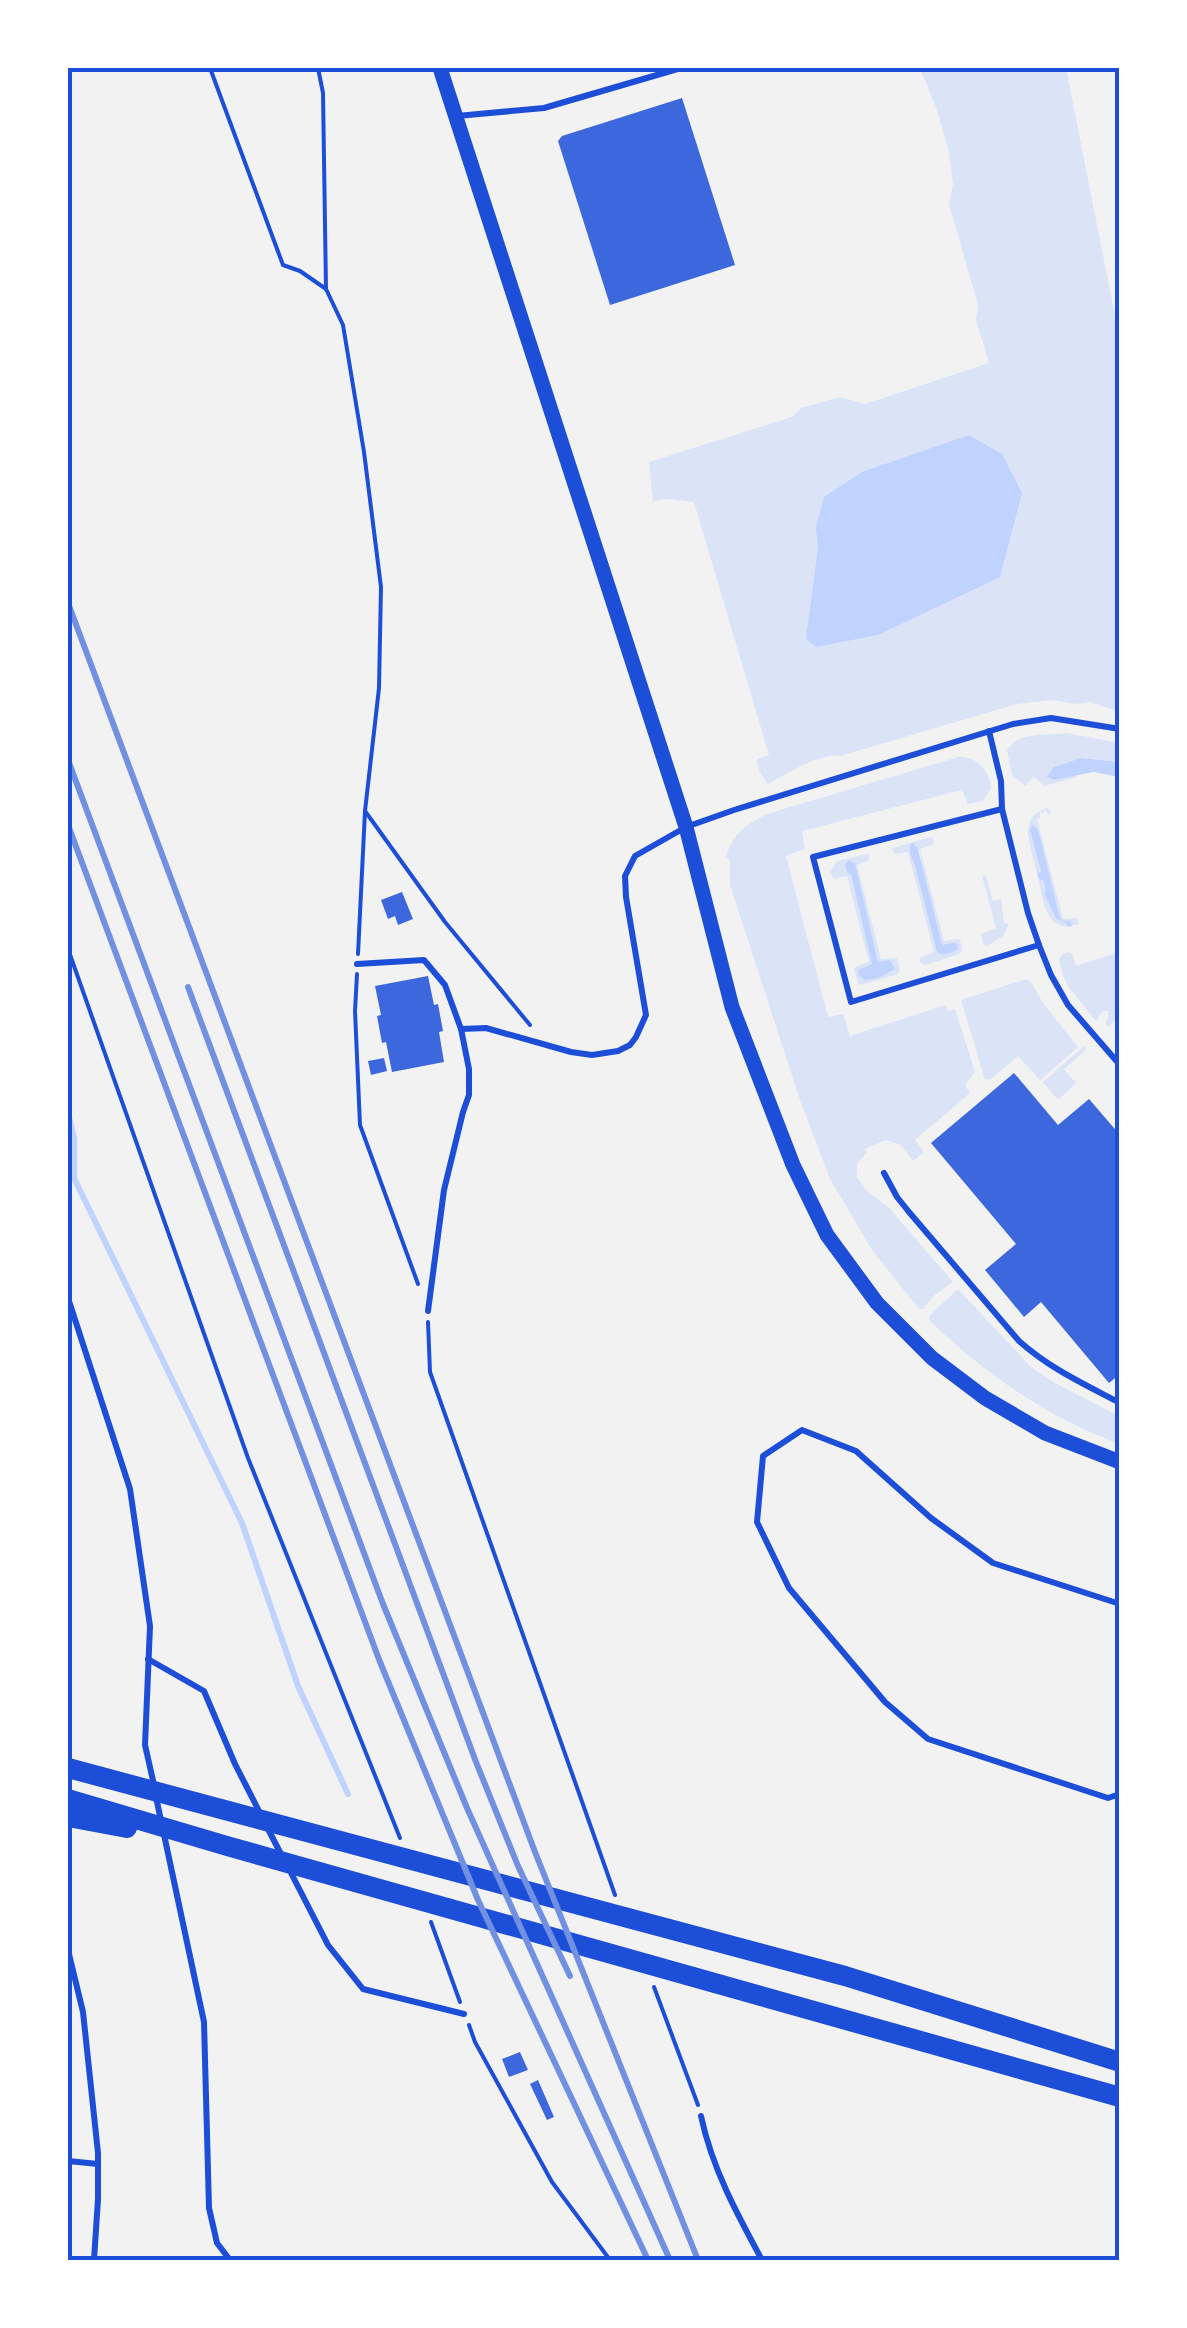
<svg xmlns="http://www.w3.org/2000/svg" width="1187" height="2328" font-family="Arial,sans-serif">
	<style>
		.green { fill: #dbe4f7; fill-rule: evenodd }
		.water { fill: #bfd3fe }
		.lines { fill: none; stroke-linecap: round; stroke-linejoin: round }
		.stream { stroke: #bfd3fe; stroke-width: 6 }
		.building { fill: #3d67dc }
		.path { stroke: #1d4ed8; stroke-width: 4 }
		.service { stroke: #1d4ed8; stroke-width: 6 }
		.secondary { stroke: #1d4ed8; stroke-width: 15 }
		.motorway { stroke: #1d4ed8; stroke-width: 20 }
		.rail { stroke: #7290e2; stroke-width: 6 }
		.neatline { fill: none; stroke: #1d4ed8; stroke-width: 4 }
	</style>
	<rect width="100%" height="100%" fill="#f2f2f2"/>
	<g class="green">
		<path d="M 920,68 L 1066,68 L 1119,336 L 1119,712 L 1090,702 L 1077,704 L 1051,700 L 1017,704 L 840,756 C 821,752 786,774 768,784 C 762,777 757,769 757,759 L 769,755 L 694,502 L 669,499 L 653,501 L 649,462 L 792,417 L 801,408 L 840,397 L 865,404 L 989,363 L 976,320 L 978,305 L 949,204 L 953,184 L 949,152 L 937,110 Z"/>
		<path d="M 1066,733 L 1119,743 L 1119,762 L 1082,758 L 1054,767 L 1069,775 L 1077,774 L 1077,777 L 1044,786 L 1034,777 L 1025,786 L 1012,775 L 1007,750 C 1020,731 1045,736 1066,733 Z"/>
		<path d="M 958,757 C 976,756 990,770 991,788 L 983,801 L 968,804 L 962,790 L 802,831 L 805,849 L 786,856 L 828,1017 L 843,1014 L 850,1036 L 945,1005 L 948,1011 L 955,1009 L 975,1072 L 965,1085 L 970,1093 L 915,1140 L 924,1152 L 913,1161 L 901,1145 L 885,1140 L 865,1149 L 867,1152 L 857,1164 L 857,1177 L 866,1190 L 890,1209 L 953,1282 L 935,1295 L 923,1309 L 919,1309 L 872,1250 L 830,1179 L 800,1100 L 730,885 L 730,860 L 726,857 C 733,834 746,824 767,814 Z"/>
		<path d="M 1047,808 L 1051,812 L 1049,815 L 1045,810 L 1043,813 L 1040,812 L 1040,818 L 1037,819 L 1063,919 L 1077,918 L 1079,924 C 1046,936 1043,900 1038,877 C 1034,863 1031,850 1028,836 C 1027,822 1033,812 1047,808 Z"/>
		<path d="M 931,837 L 934,840 L 933,845 L 920,849 L 944,941 L 956,939 L 960,940 L 962,949 L 960,954 L 925,965 L 919,961 L 921,957 L 934,952 L 908,852 L 894,854 L 892,848 ZM 919,849 L 939,939 L 942,946 L 954,943 L 952,952 L 945,954 L 937,952 L 915,866 L 910,853 Z"/>
		<path d="M 867,854 L 870,855 L 868,861 L 857,865 L 881,959 L 897,958 L 900,970 L 898,974 L 861,985 L 858,984 L 854,969 L 857,966 L 869,962 L 847,876 L 834,879 L 830,872 L 837,861 ZM 855,864 L 878,962 L 890,961 L 890,972 L 865,980 L 858,970 L 872,964 C 872,954 866,946 867,937 L 850,875 Z"/>
		<path d="M 986,875 L 993,901 L 1001,899 L 1004,923 L 1009,924 L 1003,936 L 987,946 L 983,945 L 981,934 L 996,928 L 982,876 Z"/>
		<path d="M 1069,952 L 1072,954 L 1076,966 L 1119,952 L 1119,1017 L 1108,1027 L 1106,1023 L 1109,1011 L 1103,1011 L 1096,1021 L 1070,989 L 1063,976 L 1059,959 L 1062,954 Z"/>
		<path d="M 1026,979 L 1031,982 L 1043,1003 L 1078,1047 L 1040,1080 L 1018,1056 L 991,1079 L 985,1080 L 961,1000 Z"/>
		<path d="M 1084,1046 L 1086,1050 L 1064,1069 L 1076,1083 L 1058,1100 L 1043,1082 Z"/>
		<path d="M 958,1289 L 1031,1367 L 1055,1383 L 1119,1416 L 1119,1444 C 1047,1417 985,1374 929,1320 L 930,1315 Z"/>
	</g>
	<g class="water">
		<path d="M 969,435 L 1002,454 L 1022,493 L 1000,577 L 878,635 L 816,647 L 806,639 L 818,547 L 816,527 L 824,497 L 862,472 Z"/>
		<path d="M 1081,758 L 1119,762 L 1119,777 L 1094,772 L 1053,780 L 1047,776 L 1054,767 Z"/>
		<path d="M 1032,825 L 1037,828 L 1040,837 L 1059,915 L 1063,921 L 1070,921 L 1072,926 L 1067,927 L 1067,924 L 1056,918 L 1044,893 L 1046,890 L 1043,880 L 1039,879 L 1037,874 L 1041,871 L 1030,830 Z"/>
		<path d="M 913,843 L 918,849 L 942,945 L 954,943 L 958,944 L 957,950 C 951,953 942,957 937,952 L 915,866 L 910,853 L 910,844 Z"/>
		<path d="M 848,861 L 855,863 L 878,962 L 890,960 L 895,969 L 878,978 L 865,980 L 859,976 L 858,970 L 872,964 L 851,875 L 846,870 L 845,865 Z"/>
	</g>
	<g class="lines">
		<path class="stream" d="M 68,1113 L 74,1138 L 74,1178 L 242,1523 L 298,1686 L 348,1794"/>
	</g>
	<g class="building">
		<path d="M 682,98 L 735,265 L 610,305 L 558,141 L 562,136 Z"/>
		<path d="M 402,892 L 413,919 L 398,925 L 395,916 L 388,919 L 381,900 Z"/>
		<path d="M 428,976 L 434,1005 L 438,1004 L 443,1031 L 439,1032 L 444,1062 L 392,1072 L 386,1042 L 382,1043 L 377,1016 L 381,1015 L 375,986 Z"/>
		<path d="M 384,1058 L 387,1071 L 371,1075 L 368,1061 Z"/>
		<path d="M 1014,1073 L 1058,1125 L 1089,1099 L 1120,1135 L 1120,1176 L 1117,1178 L 1120,1180 L 1120,1374 L 1109,1383 L 1041,1302 L 1024,1317 L 985,1270 L 1016,1244 L 931,1143 Z"/>
		<path d="M 520,2052 L 528,2070 L 509,2077 L 502,2059 Z"/>
		<path d="M 538,2080 L 554,2117 L 547,2120 L 530,2084 Z"/>
	</g>
	<g class="lines">
		<g class="path">
			<path d="M 210,68 L 283,265 L 300,271 L 326,289"/>
			<path d="M 318,68 L 323,93 L 326,289 L 343,325 L 364,452 L 381,587 L 379,688 L 365,811 L 358,954"/>
			<path d="M 365,811 L 445,922 L 530,1025"/>
			<path d="M 68,949 L 248,1458 L 400,1838"/>
			<path d="M 357,974 L 355,1011 L 360,1125 L 418,1284"/>
			<path d="M 428,1322 L 430,1372 L 615,1895"/>
			<path d="M 431,1922 L 460,2002"/>
			<path d="M 654,1987 L 698,2105"/>
			<path d="M 469,2025 L 475,2042 L 552,2182 L 610,2260"/>
		</g>
		<g class="service">
			<path d="M 457,116 L 544,108 L 681,68"/>
			<path d="M 989,731 L 1001,781 L 1002,809 L 1028,913 L 1039,945 L 1051,975 L 1068,1005 L 1120,1065"/>
			<path d="M 1002,809 L 813,857 L 851,1002 L 1039,945"/>
			<path d="M 357,964 L 424,960 L 445,985 L 461,1029 L 486,1028 L 571,1052 L 592,1055 L 618,1051 L 630,1045 L 636,1037 L 646,1015 L 626,897 L 625,876 L 635,856 L 686,827 L 734,810 L 1013,724 L 1051,718 L 1120,729"/>
			<path d="M 884,1173 L 897,1197 L 909,1212 L 1019,1341 C 1049,1368 1084,1384 1120,1403"/>
			<path d="M 68,1298 L 130,1489 L 150,1626 L 145,1745 L 154,1785"/>
			<path d="M 428,1311 L 444,1190 L 463,1112 L 469,1095 L 469,1069 L 461,1029"/>
			<path d="M 1120,1604 L 993,1563 L 931,1518 L 856,1451 L 802,1430 L 763,1456 L 757,1522 L 789,1588 L 885,1702 L 928,1739 L 1108,1798 L 1120,1794"/>
			<path d="M 148,1659 L 204,1691 L 235,1764 L 260,1813"/>
			<path d="M 156,1797 L 204,2022 L 209,2208 L 217,2243 L 230,2260"/>
			<path d="M 268,1829 L 283,1858"/>
			<path d="M 289,1869 L 328,1945 L 363,1989 L 464,2014"/>
			<path d="M 68,1950 L 83,2012 L 98,2153 L 98,2199 L 94,2260"/>
			<path d="M 701,2116 C 712,2168 737,2214 762,2260"/>
			<path d="M 68,2161 L 98,2164"/>
		</g>
		<path class="secondary" d="M 440,68 L 686,827 L 732,1007 L 793,1165 L 827,1235 L 877,1303 L 932,1358 L 985,1398 L 1045,1433 L 1120,1462"/>
		<g class="motorway">
			<path d="M 68,1768 L 845,1976 L 1120,2062"/>
			<path d="M 68,1799 L 227,1846 L 1120,2097"/>
			<path d="M 68,1817 L 127,1828"/>
		</g>
		<g class="rail">
			<path d="M 68,603 L 535,1852 L 698,2260"/>
			<path d="M 68,760 L 383,1604 L 467,1808 L 670,2260"/>
			<path d="M 68,825 L 380,1662 L 478,1900 L 648,2260"/>
			<path d="M 188,987 L 476,1762 L 518,1866 L 570,1976"/>
		</g>
	</g>
	<rect width="1187" height="2328" fill="none" stroke="#ffffff" stroke-width="140"/>
	<rect x="70" y="70" width="1047" height="2188" class="neatline"/>
</svg>
